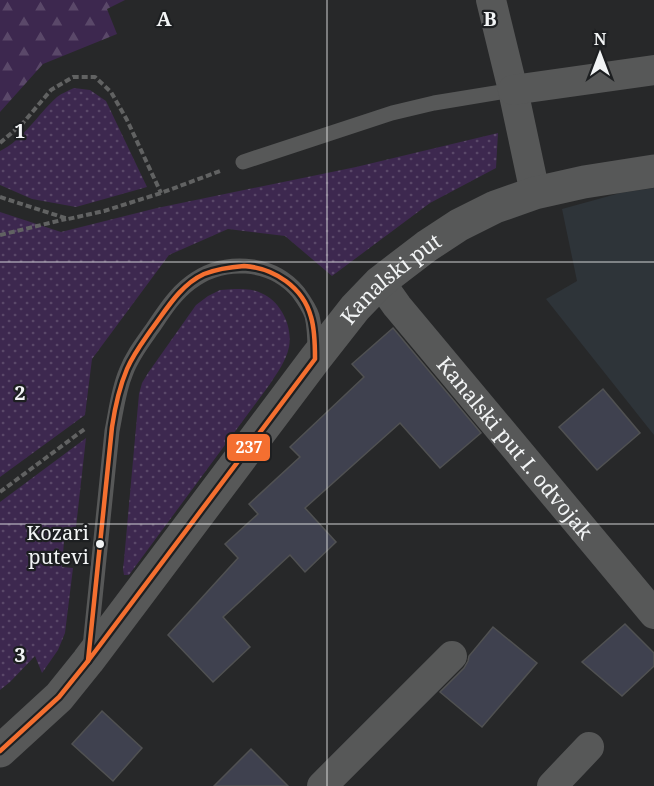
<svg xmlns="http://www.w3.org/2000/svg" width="654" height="786" font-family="'Noto Serif',serif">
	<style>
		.built { fill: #2e3439 }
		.grass { fill: url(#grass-dots) }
		.forest { fill: url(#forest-firs) }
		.building { fill: #3f414f; stroke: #505152; stroke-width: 1.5 }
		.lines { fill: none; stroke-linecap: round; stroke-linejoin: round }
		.path { stroke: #616262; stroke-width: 4; stroke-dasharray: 6 3; stroke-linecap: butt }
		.service { stroke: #575858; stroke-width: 15 }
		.minor { stroke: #575858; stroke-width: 30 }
		.tertiary { stroke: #575858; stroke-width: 33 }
		.bus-1-casing { stroke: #1d1f21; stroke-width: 9 }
		.bus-1 { stroke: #f46f30; stroke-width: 4.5 }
		.grid { fill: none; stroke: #f2f4f5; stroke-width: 1.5; stroke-opacity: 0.55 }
		.bus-dot { fill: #f2f4f5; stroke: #1d1f21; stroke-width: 2 }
		.labels { text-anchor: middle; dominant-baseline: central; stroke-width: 4.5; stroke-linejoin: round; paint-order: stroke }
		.bus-label { font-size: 20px; fill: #f2f4f5; stroke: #1d1f21; text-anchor: end }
		.street-label { font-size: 21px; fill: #f2f4f5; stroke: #1d1f21 }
		.grid-label { font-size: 20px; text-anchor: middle; font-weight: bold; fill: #f2f4f5; stroke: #1d1f21; stroke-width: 4.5; stroke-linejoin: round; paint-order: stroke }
		.line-badge { stroke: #1d1f21; stroke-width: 2 }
		.badge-label { font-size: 16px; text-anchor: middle; font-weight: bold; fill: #fff }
	</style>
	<defs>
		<pattern id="grass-dots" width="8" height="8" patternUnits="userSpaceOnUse" patternTransform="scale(1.5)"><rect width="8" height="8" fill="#3d284f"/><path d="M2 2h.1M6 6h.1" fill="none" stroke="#5a4869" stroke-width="1.8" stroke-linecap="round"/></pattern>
		<pattern id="forest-firs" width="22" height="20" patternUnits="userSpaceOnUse" patternTransform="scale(1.5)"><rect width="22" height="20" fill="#3d284f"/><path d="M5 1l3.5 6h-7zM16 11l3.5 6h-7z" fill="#5a4869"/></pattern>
	</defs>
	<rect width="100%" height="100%" fill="#272829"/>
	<path class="built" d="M 654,188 L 654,435 L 546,299 L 577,281 L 562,209 L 620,193 Z"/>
	<g class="grass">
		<path d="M 74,88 L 90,90 L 106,101 L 147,187 L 76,207 L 32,199 L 0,185 L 0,151 C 23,140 38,114 57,97 C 62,93 68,91 74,88 Z"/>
		<path d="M 498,133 L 496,168 L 430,203 L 332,276 L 285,236 L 228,229 L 169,255 L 92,359 L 85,415 L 0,477 L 0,212 L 61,232 L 157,208 L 356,167 Z"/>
		<path d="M 234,289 C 243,289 253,289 261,293 C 281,301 293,327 289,347 C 286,361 277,373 270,384 L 129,575 L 124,575 L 123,569 L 124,560 L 139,394 L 142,383 L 148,373 L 196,305 L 208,296 L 220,290 Z"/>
		<path d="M 86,438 L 76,527 L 65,528 L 62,567 L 73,568 L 65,633 L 58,650 L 42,673 L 35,656 L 10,682 L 0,690 L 0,502 Z"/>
	</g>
	<path class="forest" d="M 0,0 L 125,0 L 107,9 L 117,34 L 43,64 L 0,112 Z"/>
	<g class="building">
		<path d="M 393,328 L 481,433 L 440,468 L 400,423 L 305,508 L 336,542 L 305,572 L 290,555 L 223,617 L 250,647 L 213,682 L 168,635 L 238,558 L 225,544 L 258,514 L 249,504 L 300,457 L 290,447 L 364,377 L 352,364 Z"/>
		<path d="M 603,389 L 640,433 L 597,470 L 559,427 Z"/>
		<path d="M 625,624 L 654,653 L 654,666 L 622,696 L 582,662 Z"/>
		<path d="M 493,627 L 537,663 L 482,727 L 440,692 L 464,668 L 468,661 L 469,656 Z"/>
		<path d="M 102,711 L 142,748 L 113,781 L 72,744 Z"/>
		<path d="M 251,749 L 288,786 L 214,786 Z"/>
	</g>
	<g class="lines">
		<g class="path">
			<path d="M 0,143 L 23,123 L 51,90 L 73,77 L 95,77 L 111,92 L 127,120 L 161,193"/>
			<path d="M 0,197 L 68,219 L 104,211 L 161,193 L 220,171"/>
			<path d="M 0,235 L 66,219"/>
			<path d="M 0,492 L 86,428"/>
		</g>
		<g class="service">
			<path d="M 243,162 L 392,113 L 434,103 L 513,90"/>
			<path d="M 90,647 L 112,431 C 116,412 118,391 126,372 C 132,356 142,343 152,329 C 163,313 174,295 190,283 C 222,258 271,260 298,292 C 303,299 309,307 312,316 C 315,328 315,341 315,353"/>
		</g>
		<g class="minor">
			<path d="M 491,0 L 513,90 L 535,193"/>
			<path d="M 513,90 L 654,70"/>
			<path id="s1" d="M 380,282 L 397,306 L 654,614"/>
			<path d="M 322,786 L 452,656"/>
			<path d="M 552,786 L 589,747"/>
		</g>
		<path class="tertiary" id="s2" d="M 0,751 L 59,697 L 88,661 L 315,359 L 355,308 L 380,282 L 427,246 L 459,225 L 495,207 L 535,193 L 584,182 L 654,171"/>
		<g class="bus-1-casing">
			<g id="bus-1">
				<path d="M 244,266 C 274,268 303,287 311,317 C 315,330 315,345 315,359 L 88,661 L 112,427 C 115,407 119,388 127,369 C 133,355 142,343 151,330 C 166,310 180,285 204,274 C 217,269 231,267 244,266 Z"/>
				<path d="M 0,751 L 59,697 L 88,661"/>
			</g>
		</g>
		<use href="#bus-1" class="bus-1"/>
	</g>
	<path class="grid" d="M 327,0 L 327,786M 0,262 L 654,262M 0,524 L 654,524"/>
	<circle class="bus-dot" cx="100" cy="544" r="5"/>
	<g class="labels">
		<g class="bus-label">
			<text x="89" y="532">Kozari<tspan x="89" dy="24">putevi</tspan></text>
		</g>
		<g class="street-label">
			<text stroke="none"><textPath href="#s2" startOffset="615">Kanalski put</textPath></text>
			<text stroke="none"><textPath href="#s1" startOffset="214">Kanalski put I. odvojak</textPath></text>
		</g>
	</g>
	<g class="grid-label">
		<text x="164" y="26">A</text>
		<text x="490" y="26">B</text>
		<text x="20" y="138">1</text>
		<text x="20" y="400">2</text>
		<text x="20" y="662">3</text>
	</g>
	<rect class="line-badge" x="226" y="433" width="45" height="29" rx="6" fill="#f46f30"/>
	<g class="badge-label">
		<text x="249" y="453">237</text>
	</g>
	<g transform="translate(600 54)" stroke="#1d1f21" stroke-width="4.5" paint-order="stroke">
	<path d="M0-4.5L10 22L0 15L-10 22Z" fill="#f2f4f5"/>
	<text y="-9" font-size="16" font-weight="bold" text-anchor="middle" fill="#f2f4f5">N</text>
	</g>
</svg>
